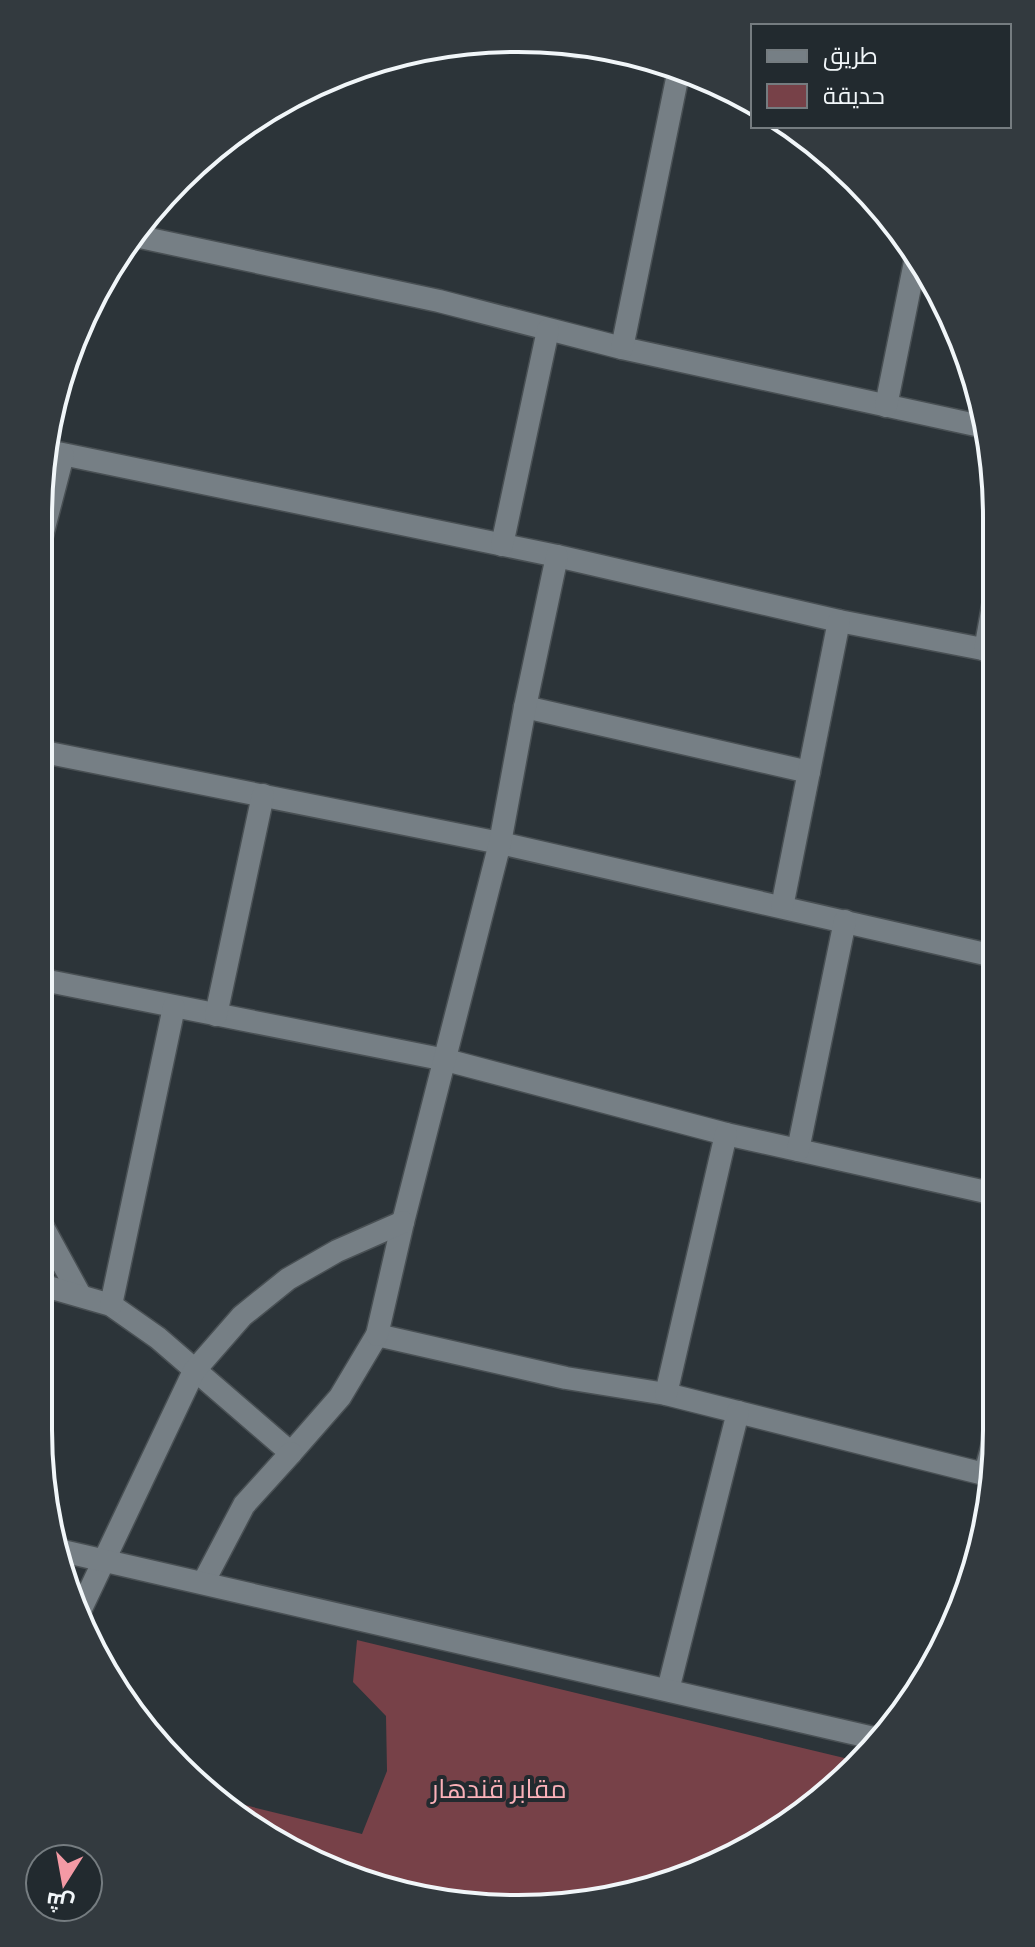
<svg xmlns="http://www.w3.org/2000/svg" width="1035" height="1947" font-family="Poppins,Cairo,sans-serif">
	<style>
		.green { fill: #774148 }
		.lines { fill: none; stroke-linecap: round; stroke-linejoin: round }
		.minor-casing { stroke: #495054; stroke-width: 25 }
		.secondary-casing { stroke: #495054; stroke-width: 25 }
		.minor { stroke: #767f85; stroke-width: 22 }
		.secondary { stroke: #767f85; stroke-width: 22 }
		.labels { text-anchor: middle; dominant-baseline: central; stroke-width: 8; stroke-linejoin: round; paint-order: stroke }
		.park-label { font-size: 26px; fill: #fbb1b9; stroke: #222a2f }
		.rim { fill: none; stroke: #f1f6f9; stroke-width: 4 }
	</style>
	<rect width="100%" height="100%" fill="#2c3439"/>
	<path class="green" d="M 357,1640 L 811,1750 L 861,1762 L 856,1769 L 729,1860 L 580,1905 L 394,1893 L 251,1828 L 220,1799 L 362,1834 L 387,1771 L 386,1716 L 353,1682 Z"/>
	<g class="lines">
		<g class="minor-casing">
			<g id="minor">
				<path d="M 543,40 L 578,47"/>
				<path d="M 140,237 L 439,301 L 622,348 L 985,427"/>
				<path d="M 622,348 L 678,74"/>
				<path d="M 886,406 L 916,257"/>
				<path d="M 48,451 L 557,556 L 839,621 L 993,651"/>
				<path d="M 502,545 L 548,330"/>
				<path d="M 39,547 L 63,455"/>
				<path d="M 985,650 L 993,606"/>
				<path d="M 525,707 L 809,772"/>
				<path d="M 39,751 L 500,843 L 994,956"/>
				<path d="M 782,907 L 839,621"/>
				<path d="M 38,979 L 446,1060 L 726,1134 L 995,1194"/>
				<path d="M 216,1015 L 263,795"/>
				<path d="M 798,1150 L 845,921"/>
				<path d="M 38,1218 L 80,1295"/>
				<path d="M 38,1284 L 111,1305 L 158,1338 L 291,1453 L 340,1397 L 377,1335 L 566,1378 L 666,1394 L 992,1476"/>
				<path d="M 111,1305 L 174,1007"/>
				<path d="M 377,1335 L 403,1222 L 500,843 L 525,707 L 557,556"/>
				<path d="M 666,1394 L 726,1134"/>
				<path d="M 985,1474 L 996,1432"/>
				<path d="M 203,1583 L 244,1505 L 291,1453"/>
				<path d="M 79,1613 L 194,1371 L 242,1316 L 288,1279 L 337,1251 L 403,1222"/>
				<path d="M 668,1690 L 738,1412"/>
			</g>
		</g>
		<g class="secondary-casing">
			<path id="secondary" d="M 58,1550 L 878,1739"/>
		</g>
		<use href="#minor" class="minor"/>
		<use href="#secondary" class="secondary"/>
	</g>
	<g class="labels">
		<g class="park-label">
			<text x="499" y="1789">مقابر قندهار</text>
		</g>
	</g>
	<path d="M0 0H1035V1947H0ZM517 52H518A465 465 0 0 1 983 517V1430A465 465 0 0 1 518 1895H517A465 465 0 0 1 52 1430V517A465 465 0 0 1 517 52Z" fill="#333a3f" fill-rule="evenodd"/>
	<path class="rim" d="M517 52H518A465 465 0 0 1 983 517V1430A465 465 0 0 1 518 1895H517A465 465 0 0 1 52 1430V517A465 465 0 0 1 517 52Z"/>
	<rect x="751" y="24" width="260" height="104" fill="#222a2f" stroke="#757c80" stroke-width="2"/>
	<rect x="767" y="50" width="40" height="12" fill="#767f85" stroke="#757c80" stroke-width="2"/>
	<text x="823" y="64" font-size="24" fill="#f1f6f9">طريق</text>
	<rect x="767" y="84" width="40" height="24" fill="#774148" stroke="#757c80" stroke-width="2"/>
	<text x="823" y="104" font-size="24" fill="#f1f6f9">حديقة</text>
	<g transform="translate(64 1883) rotate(191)"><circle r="38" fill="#222a2f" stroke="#757c80" stroke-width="2"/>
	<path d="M0-6L14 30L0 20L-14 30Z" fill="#f49aa5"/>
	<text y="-12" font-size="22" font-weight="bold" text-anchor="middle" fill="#f1f6f9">ش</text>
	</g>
</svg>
